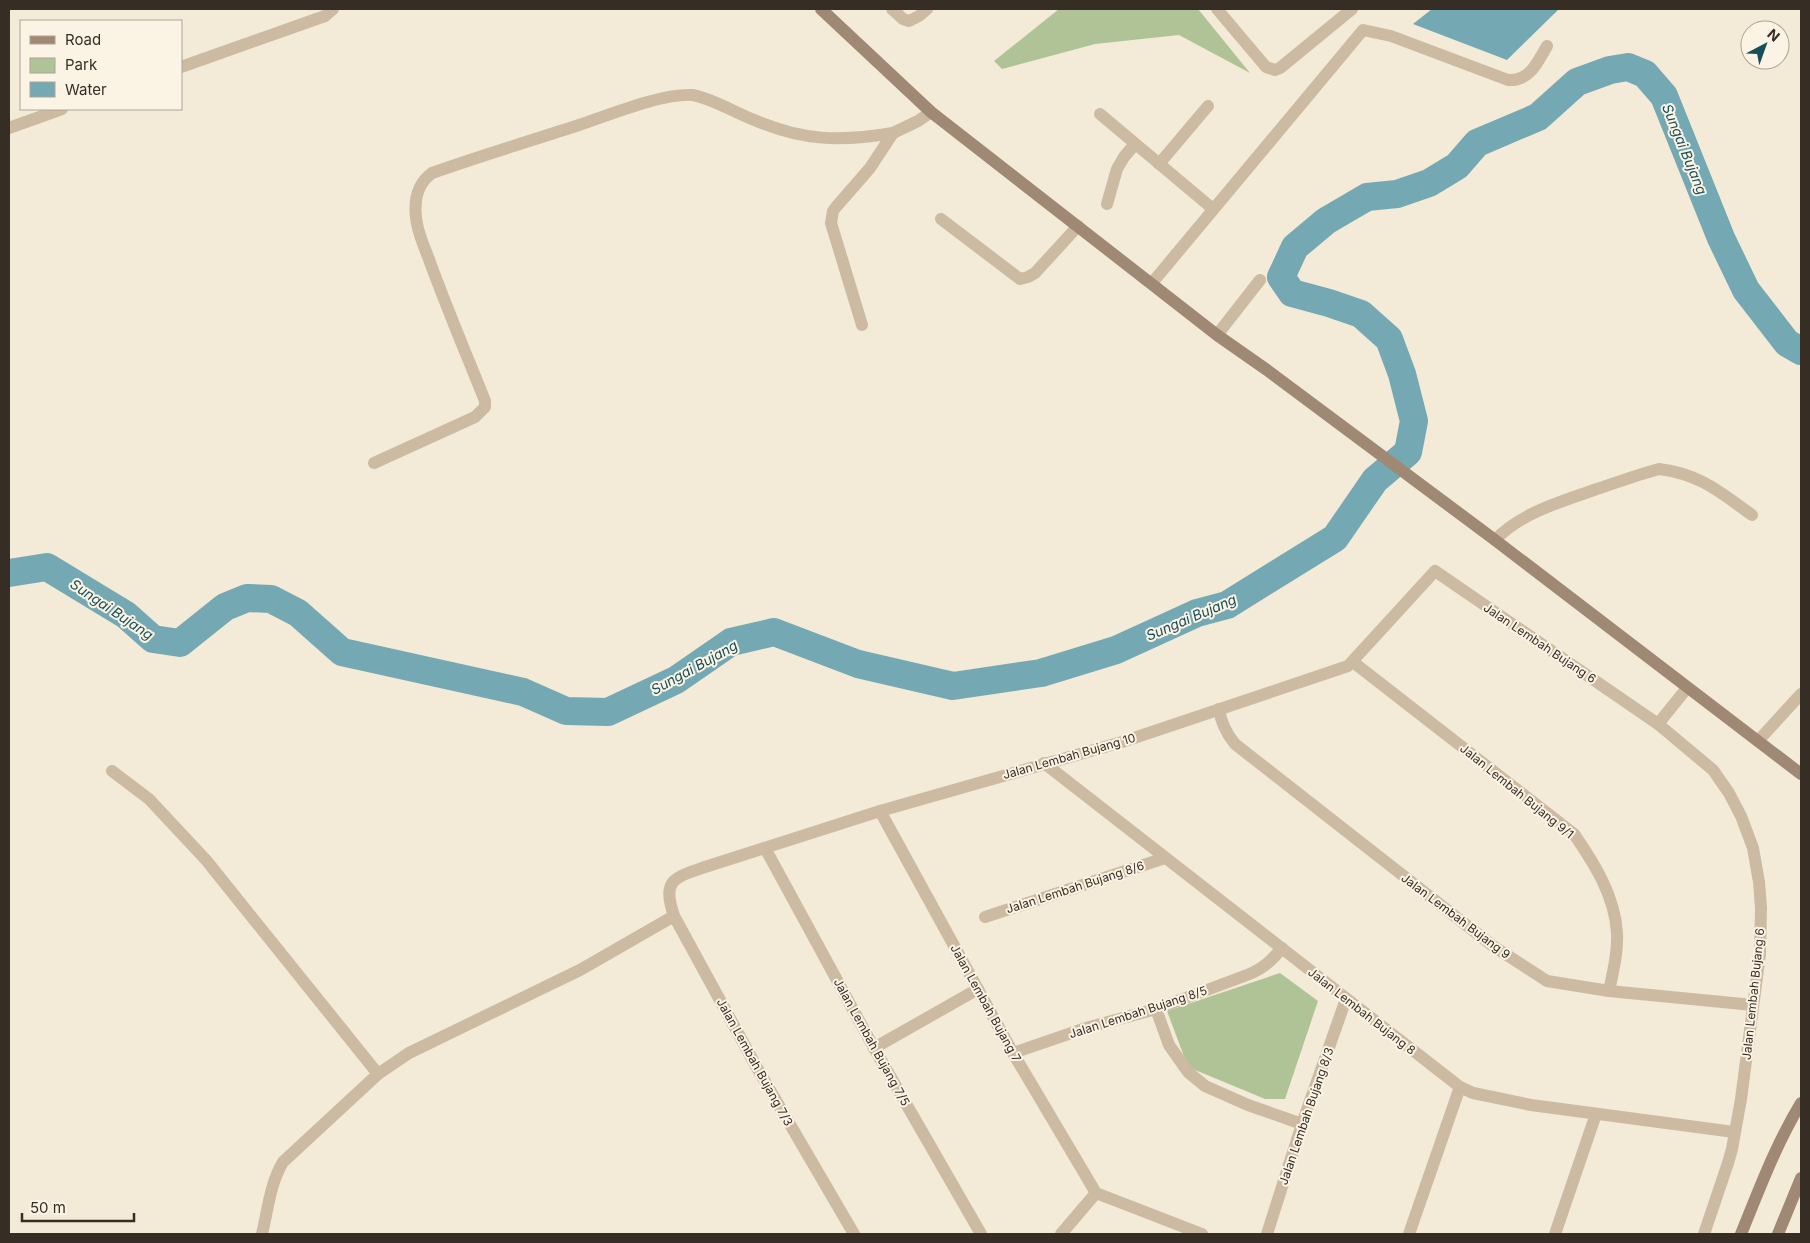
<svg xmlns="http://www.w3.org/2000/svg" width="1810" height="1243" font-family="Inter,sans-serif">
	<style>
		.green { fill: #afc396 }
		.water { fill: #74a8b3 }
		.lines { fill: none; stroke-linecap: round; stroke-linejoin: round }
		.river { stroke: #74a8b3; stroke-width: 28 }
		.street { stroke: #ccbba2; stroke-width: 12 }
		.secondary { stroke: #a08974; stroke-width: 12 }
		.labels { text-anchor: middle; dominant-baseline: central; stroke-width: 4; stroke-linejoin: round; paint-order: stroke }
		.street-label { font-size: 12px; fill: #362d25; stroke: #fbf3e4 }
		.water-label { font-size: 14px; font-style: italic; fill: #174e5b; stroke: #fbf3e4 }
	</style>
	<rect width="100%" height="100%" fill="#f3ead7"/>
	<g class="green">
		<path d="M 1059,9 L 1198,9 L 1250,73 L 1179,35 L 1095,44 L 1002,69 L 994,61 Z"/>
		<path d="M 1280,973 L 1318,1001 L 1285,1099 L 1265,1099 L 1188,1067 L 1167,1011 Z"/>
	</g>
	<path class="water" d="M 1432,9 L 1559,9 L 1507,60 L 1413,24 Z"/>
	<g class="lines">
		<path class="river" d="M 9,573 L 47,567 L 126,615 L 153,639 L 180,643 L 225,607 L 247,598 L 271,599 L 298,613 L 342,652 L 523,692 L 566,711 L 608,712 L 676,680 L 731,642 L 774,632 L 858,664 L 953,686 L 1041,673 L 1116,650 L 1197,613 L 1227,605 L 1335,538 L 1375,480 L 1408,452 L 1414,421 L 1402,374 L 1389,339 L 1361,314 L 1329,303 L 1292,293 L 1281,277 L 1295,247 L 1326,221 L 1367,197 L 1397,194 L 1429,183 L 1457,166 L 1477,143 L 1538,117 L 1577,82 L 1610,70 L 1628,67 L 1645,74 L 1664,96 L 1721,238 L 1746,290 L 1787,343 L 1801,351"/>
		<g class="street">
			<path d="M 892,9 L 903,19 L 909,21 L 919,16 L 927,9"/>
			<path d="M 1217,9 L 1266,67 L 1275,70 L 1280,68 L 1352,9"/>
			<path d="M 181,67 L 325,16 L 333,9"/>
			<path d="M 1100,114 L 1213,209"/>
			<path d="M 9,128 L 62,109"/>
			<path d="M 1159,164 L 1208,106"/>
			<path d="M 1107,204 L 1117,169 L 1124,157 L 1135,144"/>
			<path d="M 941,219 L 1020,279 L 1028,277 L 1035,273 L 1078,226"/>
			<path d="M 1152,283 L 1363,30 L 1391,36 L 1508,80 C 1530,81 1537,63 1547,46"/>
			<path d="M 862,325 L 831,223 L 833,211 L 836,207 L 870,168 L 893,133 L 918,121 L 931,112"/>
			<path d="M 1217,335 L 1260,280"/>
			<path d="M 374,463 L 475,417 L 485,407 L 485,401 C 467,356 448,311 431,265 C 426,250 417,233 416,217 C 414,200 417,184 432,173 C 480,156 530,141 579,125 C 609,115 662,93 692,95 C 709,97 736,113 752,119 C 802,141 840,142 893,133"/>
			<path d="M 1495,540 C 1521,513 1560,502 1594,490 C 1615,483 1637,475 1659,469 C 1700,474 1720,492 1752,515"/>
			<path d="M 1353,662 L 1574,834 C 1594,863 1615,896 1617,933 C 1618,952 1613,972 1609,991"/>
			<path d="M 1219,709 C 1221,723 1226,733 1235,744 L 1493,946 L 1547,981 L 1609,991 L 1753,1005"/>
			<path d="M 1658,724 L 1687,688"/>
			<path d="M 1758,741 L 1801,694"/>
			<path d="M 1044,763 L 1460,1087 L 1473,1093 L 1531,1105 L 1734,1132"/>
			<path d="M 112,771 L 149,799 L 206,860 L 378,1074"/>
			<path d="M 880,811 L 1013,1053 L 1096,1193 L 1202,1234"/>
			<path d="M 765,848 L 874,1048 L 981,1234"/>
			<path d="M 985,917 L 1165,858"/>
			<path d="M 1156,1009 L 1169,1045 L 1188,1072 L 1205,1086 L 1248,1105 L 1302,1124"/>
			<path d="M 874,1048 L 978,989"/>
			<path d="M 1013,1053 L 1086,1028 L 1156,1009 L 1247,975 C 1263,969 1271,961 1282,948"/>
			<path d="M 262,1234 C 268,1209 270,1184 283,1162 L 378,1074 L 409,1053 L 580,970 L 674,916"/>
			<path d="M 854,1234 L 756,1066 L 674,916 C 662,880 673,878 705,867 L 880,811 L 1122,742 L 1348,666 L 1435,571 L 1658,724 L 1713,770 L 1729,793 L 1741,816 L 1753,848 L 1759,882 L 1761,908 L 1760,954 L 1741,1099 L 1732,1149 L 1728,1163 L 1704,1234"/>
			<path d="M 1061,1234 L 1096,1193"/>
			<path d="M 1267,1234 L 1302,1124 L 1346,999"/>
			<path d="M 1409,1234 L 1460,1087"/>
			<path d="M 1555,1234 L 1596,1114"/>
		</g>
		<g class="secondary">
			<path d="M 821,9 L 931,112 L 1217,335 L 1267,370 L 1495,540 L 1801,774"/>
			<path d="M 1741,1234 C 1759,1190 1776,1144 1801,1103"/>
			<path d="M 1778,1234 L 1801,1178"/>
		</g>
	</g>
	<g class="labels">
		<g class="street-label">
			<text transform="translate(1540 643) rotate(34)">Jalan Lembah Bujang 6</text>
			<text transform="translate(1069 756) rotate(-16)">Jalan Lembah Bujang 10</text>
			<text transform="translate(1517 791) rotate(39)">Jalan Lembah Bujang 9/1</text>
			<text transform="translate(1075 887) rotate(-18)">Jalan Lembah Bujang 8/6</text>
			<text transform="translate(1456 916) rotate(37)">Jalan Lembah Bujang 9</text>
			<text transform="translate(1753 994) rotate(-84)">Jalan Lembah Bujang 6</text>
			<text transform="translate(986 1003) rotate(61)">Jalan Lembah Bujang 7</text>
			<text transform="translate(1362 1011) rotate(38)">Jalan Lembah Bujang 8</text>
			<text transform="translate(1138 1012) rotate(-18)">Jalan Lembah Bujang 8/5</text>
			<text transform="translate(872 1042) rotate(61)">Jalan Lembah Bujang 7/5</text>
			<text transform="translate(755 1062) rotate(61)">Jalan Lembah Bujang 7/3</text>
			<text transform="translate(1306 1116) rotate(-71)">Jalan Lembah Bujang 8/3</text>
		</g>
		<g class="water-label">
			<text transform="translate(1685 149) rotate(68)">Sungai Bujang</text>
			<text transform="translate(112 609) rotate(34)">Sungai Bujang</text>
			<text transform="translate(1191 617) rotate(-23)">Sungai Bujang</text>
			<text transform="translate(694 667) rotate(-29)">Sungai Bujang</text>
		</g>
	</g>
	<rect width="1810" height="1243" fill="none" stroke="#362d25" stroke-width="20"/>
	<rect x="20" y="20" width="162" height="90" fill="#fbf3e4" stroke="#aca498"/>
	<rect x="30" y="36" width="25" height="8" fill="#a08974" stroke="#aca498"/>
	<text x="65" y="45" font-size="15" fill="#362d25">Road</text>
	<rect x="30" y="58" width="25" height="15" fill="#afc396" stroke="#aca498"/>
	<text x="65" y="70" font-size="15" fill="#362d25">Park</text>
	<rect x="30" y="82" width="25" height="15" fill="#74a8b3" stroke="#aca498"/>
	<text x="65" y="95" font-size="15" fill="#362d25">Water</text>
	<g transform="translate(1765 45) rotate(41)"><circle r="24" fill="#fbf3e4" stroke="#aca498"/>
	<path d="M0-4L9 19L0 12L-9 19Z" fill="#174e5b"/>
	<text y="-8" font-size="14" font-weight="bold" text-anchor="middle" fill="#362d25">N</text>
	</g>
	<path d="M22 1213v8h112v-8" fill="none" stroke="#362d25" stroke-width="2.5"/>
	<text x="30" y="1213" font-size="15" fill="#362d25" stroke="#fbf3e4" stroke-width="4" paint-order="stroke">50 m</text>
</svg>
